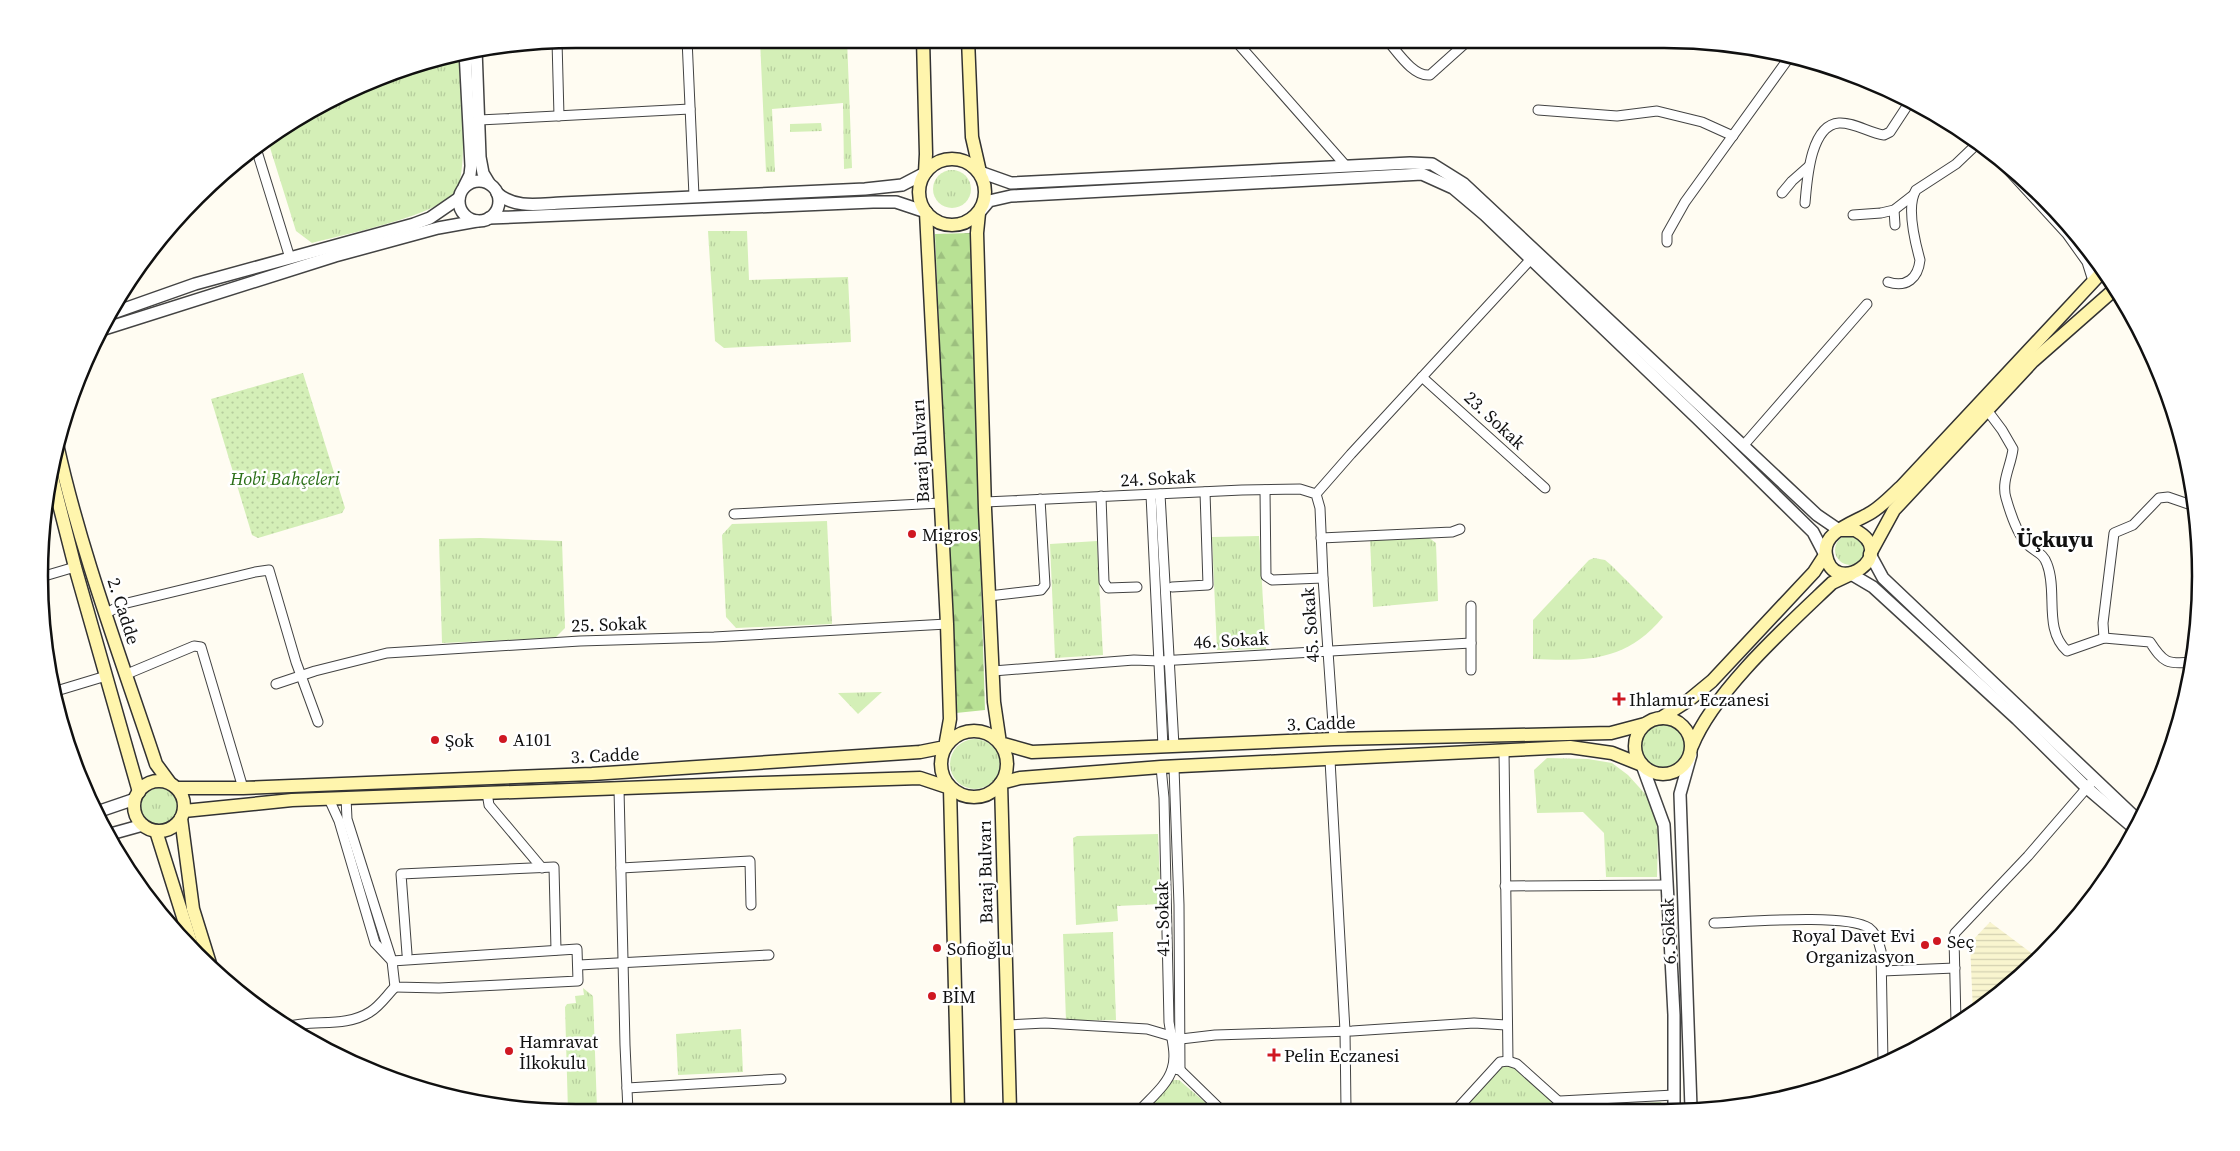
<svg xmlns="http://www.w3.org/2000/svg" width="2240" height="1151" font-family="'Source Serif 4',serif">
	<style>
		.farmland { fill: url(#farmland-rules) }
		.grass { fill: url(#grass-tufts) }
		.forest { fill: url(#forest-firs) }
		.garden { fill: url(#garden-dots) }
		.lines { fill: none; stroke-linecap: round; stroke-linejoin: round }
		.minor-casing { stroke: #434343; stroke-width: 11 }
		.tertiary-casing { stroke: #434343; stroke-width: 14 }
		.secondary-casing { stroke: #323232; stroke-width: 15 }
		.minor { stroke: #fff; stroke-width: 9 }
		.tertiary { stroke: #fff; stroke-width: 11 }
		.secondary { stroke: #fff5ad; stroke-width: 12 }
		.poi-dot { fill: #cf1822; stroke: #fff; stroke-width: 2 }
		.labels { text-anchor: middle; dominant-baseline: central; stroke-width: 5; stroke-linejoin: round; paint-order: stroke }
		.street-label { font-size: 18px; fill: #101010; stroke: #fff }
		.park-label { font-size: 18px; font-style: italic; fill: #2b6f18; stroke: #fff }
		.poi-label { font-size: 18px; fill: #101010; stroke: #fff; text-anchor: start }
		.district-label { font-size: 22px; font-weight: bold; fill: #101010; stroke: #fff }
		.rim { fill: none; stroke: #101010; stroke-width: 2.5 }
	</style>
	<defs>
		<pattern id="farmland-rules" width="6" height="5" patternUnits="userSpaceOnUse" patternTransform="scale(1.25)"><rect width="6" height="5" fill="#f9f5cf"/><path d="M0 2.5h6" fill="none" stroke="#d4d1b1"/></pattern>
		<pattern id="grass-tufts" width="24" height="20" patternUnits="userSpaceOnUse" patternTransform="scale(1.25)"><rect width="24" height="20" fill="#d4efb7"/><path d="M3 7l-1-3M5 7V3M7 7l1-3M15 17l-1-3M17 17v-4M19 17l1-3" fill="none" stroke="#b5cc9c"/></pattern>
		<pattern id="forest-firs" width="22" height="20" patternUnits="userSpaceOnUse" patternTransform="scale(1.25)"><rect width="22" height="20" fill="#b8e194"/><path d="M5 1l3.5 6h-7zM16 11l3.5 6h-7z" fill="#9dc07f"/></pattern>
		<pattern id="garden-dots" width="8" height="8" patternUnits="userSpaceOnUse" patternTransform="scale(1.25)"><rect width="8" height="8" fill="#d4efb7"/><path d="M2 2h.1M6 6h.1" fill="none" stroke="#b5cc9c" stroke-width="1.8" stroke-linecap="round"/></pattern>
	</defs>
	<rect width="100%" height="100%" fill="#fffcf2"/>
	<path class="farmland" d="M 1990,922 L 2038,958 L 1991,1001 L 1973,1012 L 1970,943 Z"/>
	<g class="grass">
		<path d="M 788,39 L 847,39 L 852,168 L 844,169 L 843,103 L 772,109 L 775,172 L 766,172 L 760,40 Z"/>
		<path d="M 459,52 C 460,82 469,166 457,189 C 444,215 341,235 312,243 L 296,231 L 267,138 L 307,111 L 403,67 Z"/>
		<path d="M 821,123 L 822,131 L 790,132 L 790,124 Z"/>
		<circle cx="952" cy="189" r="19"/>
		<path d="M 708,231 L 747,231 L 749,280 L 848,277 L 851,342 L 724,348 L 715,341 Z"/>
		<path d="M 827,521 L 832,624 L 736,628 L 726,617 L 722,535 L 732,524 Z"/>
		<circle cx="1850" cy="550" r="15"/>
		<path d="M 1259,536 L 1266,649 L 1217,650 L 1212,537 Z"/>
		<path d="M 1428,537 L 1436,543 L 1438,601 L 1373,607 L 1370,539 Z"/>
		<path d="M 480,538 L 562,541 L 565,628 L 555,638 L 442,643 L 439,539 Z"/>
		<path d="M 1097,541 L 1103,655 L 1055,658 L 1050,544 Z"/>
		<path d="M 1594,558 L 1605,560 L 1611,565 L 1663,617 C 1626,662 1587,661 1533,659 L 1533,620 L 1589,560 Z"/>
		<path d="M 882,692 L 858,714 L 838,693 Z"/>
		<circle cx="1663" cy="746" r="22"/>
		<circle cx="975" cy="764" r="25"/>
		<path d="M 1547,758 L 1588,759 L 1612,763 L 1628,775 L 1648,797 L 1655,814 L 1658,834 L 1657,877 L 1606,877 L 1604,833 L 1583,812 L 1537,813 L 1534,770 Z"/>
		<circle cx="160" cy="807" r="19"/>
		<path d="M 1158,834 L 1161,904 L 1117,906 L 1118,921 L 1076,925 L 1073,838 L 1077,836 Z"/>
		<path d="M 1113,932 L 1116,1020 L 1066,1021 L 1063,934 Z"/>
		<path d="M 583,988 L 593,996 L 597,1109 L 594,1111 L 568,1111 L 565,1007 L 567,1004 L 576,1003 L 575,996 L 584,995 Z"/>
		<path d="M 741,1029 L 743,1072 L 678,1075 L 676,1034 Z"/>
		<path d="M 1504,1064 L 1513,1066 L 1559,1108 L 1464,1108 Z"/>
		<path d="M 1173,1080 L 1179,1080 L 1213,1109 L 1146,1109 Z"/>
		<path d="M 1661,1102 L 1664,1108 L 1576,1108 L 1576,1107 Z"/>
	</g>
	<path class="forest" d="M 970,233 L 985,710 L 956,713 L 935,234 Z"/>
	<path class="garden" d="M 303,373 L 345,508 L 342,513 L 258,538 L 252,535 L 211,399 Z"/>
	<g class="lines">
		<g class="minor-casing">
			<g id="minor">
				<path d="M 687,39 L 694,196"/>
				<path d="M 1234,39 L 1346,166"/>
				<path d="M 1387,40 C 1397,51 1413,77 1430,75 L 1469,40"/>
				<path d="M 557,41 L 559,116"/>
				<path d="M 1865,82 L 1867,81"/>
				<path d="M 1538,110 L 1617,116 L 1657,111 L 1702,122 L 1733,136"/>
				<path d="M 479,120 L 690,109"/>
				<path d="M 255,145 L 290,258"/>
				<path d="M 1988,148 L 2067,234 L 2087,262 L 2093,281"/>
				<path d="M 1782,193 L 1792,181 L 1809,166"/>
				<path d="M 1805,203 C 1807,181 1810,125 1839,123 C 1854,122 1869,133 1884,135 L 1890,132 L 1911,100"/>
				<path d="M 1894,210 L 1895,225"/>
				<path d="M 1853,215 L 1881,213 L 1894,210 L 1912,196"/>
				<path d="M 1667,242 L 1667,234 L 1685,202 L 1791,55"/>
				<path d="M 1888,282 C 1907,288 1918,278 1920,260 C 1915,242 1906,206 1916,190 L 1956,164 L 1979,142"/>
				<path d="M 1422,377 L 1545,488"/>
				<path d="M 1987,410 L 2002,430 L 2013,449 C 2011,466 2001,481 2006,498 C 2010,512 2016,532 2026,543 C 2034,552 2043,552 2047,564 C 2058,592 2043,629 2067,651 L 2104,638 L 2150,642 C 2163,662 2167,665 2192,662"/>
				<path d="M 1743,446 L 1867,304"/>
				<path d="M 1265,490 L 1266,576 L 1272,580 L 1323,578"/>
				<path d="M 1160,494 L 1174,746"/>
				<path d="M 1316,494 L 1351,454 L 1531,259"/>
				<path d="M 1151,495 L 1163,747"/>
				<path d="M 1101,496 L 1104,582 L 1108,588 L 1137,587"/>
				<path d="M 985,502 L 1242,490 L 1300,489 L 1316,494 L 1320,508 L 1323,578 L 1334,739"/>
				<path d="M 734,514 L 940,503"/>
				<path d="M 1321,538 L 1452,532 L 1460,529"/>
				<path d="M 41,577 L 75,567"/>
				<path d="M 1172,587 L 1208,585 L 1205,492"/>
				<path d="M 989,596 L 1041,590 L 1045,585 L 1040,499"/>
				<path d="M 1471,606 L 1471,670"/>
				<path d="M 105,614 L 123,604 L 255,572 L 269,570 L 296,662 L 318,722"/>
				<path d="M 2104,638 L 2103,623 L 2114,533 L 2133,525 L 2159,498 L 2168,497 L 2197,507"/>
				<path d="M 993,671 L 1134,660 L 1159,661 L 1471,643"/>
				<path d="M 127,674 L 194,646 L 201,647 L 243,788"/>
				<path d="M 276,684 L 315,671 L 387,653 L 580,641 L 714,637 L 947,624"/>
				<path d="M 53,692 L 106,676"/>
				<path d="M 1504,750 L 1508,1061"/>
				<path d="M 1330,760 L 1345,1031 L 1346,1109"/>
				<path d="M 1174,768 L 1179,905 L 1180,1070"/>
				<path d="M 619,789 L 625,1045 L 628,1111"/>
				<path d="M 487,793 L 489,805 L 542,868"/>
				<path d="M 346,798 L 347,819 L 391,958"/>
				<path d="M 329,799 L 339,821 L 375,943 L 392,961"/>
				<path d="M 621,868 L 750,861 L 751,905"/>
				<path d="M 1505,886 L 1667,885"/>
				<path d="M 1714,923 C 1745,922 1847,913 1869,928 C 1876,933 1879,942 1881,951 L 1883,1062"/>
				<path d="M 577,949 L 578,981 L 439,988 L 395,987 L 392,961 Z"/>
				<path d="M 407,954 L 401,874 L 554,867 L 556,950"/>
				<path d="M 579,965 L 769,955"/>
				<path d="M 1882,971 L 1955,968"/>
				<path d="M 1956,1022 L 1954,938 L 1955,933 L 2028,856 L 2091,783"/>
				<path d="M 1007,1025 L 1045,1023 L 1147,1029 L 1181,1039 L 1215,1035 L 1352,1031 L 1474,1023 L 1506,1025"/>
				<path d="M 286,1027 C 314,1019 345,1028 370,1012 C 380,1006 387,995 395,987"/>
				<path d="M 1175,1069 L 1180,1070 L 1220,1109"/>
				<path d="M 627,1088 L 781,1079"/>
				<path d="M 1560,1101 L 1674,1095"/>
				<path d="M 1458,1108 L 1500,1062 L 1508,1061 L 1517,1064 L 1566,1108"/>
				<path d="M 1141,1109 C 1151,1098 1168,1084 1172,1069 C 1177,1055 1171,1036 1169,1022 L 1164,798 L 1161,767"/>
			</g>
		</g>
		<g class="tertiary-casing">
			<g id="tertiary">
				<path d="M 476,49 L 480,157 L 483,173 L 489,183"/>
				<path d="M 980,172 L 1011,183 L 1410,163 L 1432,164 L 1464,184 L 1817,515 L 1839,530"/>
				<circle cx="479" cy="201" r="20"/>
				<path d="M 464,187 L 470,175 L 471,166 L 465,51"/>
				<path d="M 497,193 C 515,209 539,204 561,203 L 865,189 L 902,185 L 925,173"/>
				<path d="M 979,213 L 989,201 L 1011,196 L 1422,174 L 1453,188 L 1485,215 L 1698,419 L 1813,532 L 1825,555"/>
				<path d="M 489,218 L 873,202 L 896,202 L 926,212"/>
				<path d="M 110,314 L 195,284 L 414,224 L 430,218 L 459,198"/>
				<path d="M 101,330 L 335,256 L 438,228 L 477,221"/>
				<path d="M 1870,554 L 1883,578 L 2140,822"/>
				<path d="M 1851,574 L 1873,587 L 2017,719 L 2087,788 L 2135,829"/>
				<path d="M 1691,755 L 1680,794 L 1691,1108"/>
				<path d="M 1642,765 L 1664,825 L 1674,1015 L 1674,1108"/>
				<path d="M 94,813 L 135,799"/>
				<path d="M 107,835 L 143,825"/>
			</g>
		</g>
		<g class="secondary-casing">
			<g id="secondary">
				<path d="M 923,39 L 926,154 L 925,173"/>
				<path d="M 968,39 L 972,137 L 980,172"/>
				<circle cx="952" cy="192" r="33"/>
				<path d="M 979,213 L 977,233 L 985,509 L 994,702 L 1000,743 L 1032,752 L 1334,739 L 1611,733 L 1645,724"/>
				<path d="M 57,444 C 81,553 121,658 156,764 L 170,783"/>
				<path d="M 50,469 L 75,567 L 139,792"/>
				<path d="M 1839,530 L 1855,530 C 1902,555 1833,599 1826,555 C 1821,531 1857,522 1872,512 C 1883,505 1892,495 1901,487 L 2103,271"/>
				<path d="M 1870,554 L 1894,510 L 2033,361 L 2116,288"/>
				<circle cx="1663" cy="746" r="28"/>
				<path d="M 1661,718 L 1689,700 L 1712,681 L 1814,572 L 1825,555"/>
				<circle cx="974" cy="764" r="33"/>
				<path d="M 1692,746 C 1714,691 1788,625 1832,583 L 1851,574"/>
				<circle cx="159" cy="806" r="25"/>
				<path d="M 177,788 L 243,788 L 592,774 L 920,752 L 945,747 L 950,719 L 947,624 L 926,212"/>
				<path d="M 184,811 L 292,800 L 761,783 L 920,778 L 950,788 L 958,1110"/>
				<path d="M 181,818 L 193,909 L 211,967"/>
				<path d="M 156,831 L 194,952"/>
				<path d="M 1010,1110 L 1001,783 L 1020,778 L 1161,767 L 1570,747 L 1612,753 L 1642,765"/>
			</g>
		</g>
		<use href="#minor" class="minor"/>
		<use href="#tertiary" class="tertiary"/>
		<use href="#secondary" class="secondary"/>
	</g>
	<g class="poi-dot">
		<circle cx="912" cy="534" r="5"/>
		<path d="M1616.5 691.5h5v5h5v5h-5v5h-5v-5h-5v-5h5z"/>
		<circle cx="503" cy="739" r="5"/>
		<circle cx="435" cy="740" r="5"/>
		<circle cx="1937" cy="941" r="5"/>
		<circle cx="1925" cy="945" r="5"/>
		<circle cx="937" cy="948" r="5"/>
		<circle cx="932" cy="996" r="5"/>
		<circle cx="509" cy="1051" r="5"/>
		<path d="M1271.5 1047.5h5v5h5v5h-5v5h-5v-5h-5v-5h5z"/>
	</g>
	<g class="labels">
		<g class="street-label">
			<text transform="translate(1495 420) rotate(43)">23. Sokak</text>
			<text transform="translate(920 451) rotate(-93)">Baraj Bulvarı</text>
			<text transform="translate(1158 478) rotate(-3)">24. Sokak</text>
			<text transform="translate(124 611) rotate(72)">2. Cadde</text>
			<text transform="translate(609 624) rotate(-2)">25. Sokak</text>
			<text transform="translate(1310 625) rotate(-94)">45. Sokak</text>
			<text transform="translate(1231 640) rotate(-3)">46. Sokak</text>
			<text transform="translate(1321 723) rotate(-2)">3. Cadde</text>
			<text transform="translate(605 755) rotate(-3)">3. Cadde</text>
			<text transform="translate(985 872) rotate(-91)">Baraj Bulvarı</text>
			<text transform="translate(1162 919) rotate(-91)">41. Sokak</text>
			<text transform="translate(1668 931) rotate(-92)">6. Sokak</text>
		</g>
		<g class="park-label">
			<text x="285" y="478">Hobi Bahçeleri</text>
		</g>
		<g class="poi-label">
			<text x="922" y="534">Migros</text>
			<text x="1629" y="699">Ihlamur Eczanesi</text>
			<text x="513" y="739">A101</text>
			<text x="445" y="740">Şok</text>
			<text x="1915" y="935" text-anchor="end">Royal Davet Evi<tspan x="1915" dy="21">Organizasyon</tspan></text>
			<text x="1947" y="941">Seç</text>
			<text x="947" y="948">Sofioğlu</text>
			<text x="942" y="996">BİM</text>
			<text x="519" y="1041">Hamravat<tspan x="519" dy="21">İlkokulu</tspan></text>
			<text x="1284" y="1055">Pelin Eczanesi</text>
		</g>
		<g class="district-label">
			<text x="2055" y="539">Üçkuyu</text>
		</g>
	</g>
	<path d="M0 0H2240V1151H0ZM576 48H1664A528 528 0 0 1 2192 576V576A528 528 0 0 1 1664 1104H576A528 528 0 0 1 48 576V576A528 528 0 0 1 576 48Z" fill="#fff" fill-rule="evenodd"/>
	<path class="rim" d="M576 48H1664A528 528 0 0 1 2192 576V576A528 528 0 0 1 1664 1104H576A528 528 0 0 1 48 576V576A528 528 0 0 1 576 48Z"/>
</svg>
